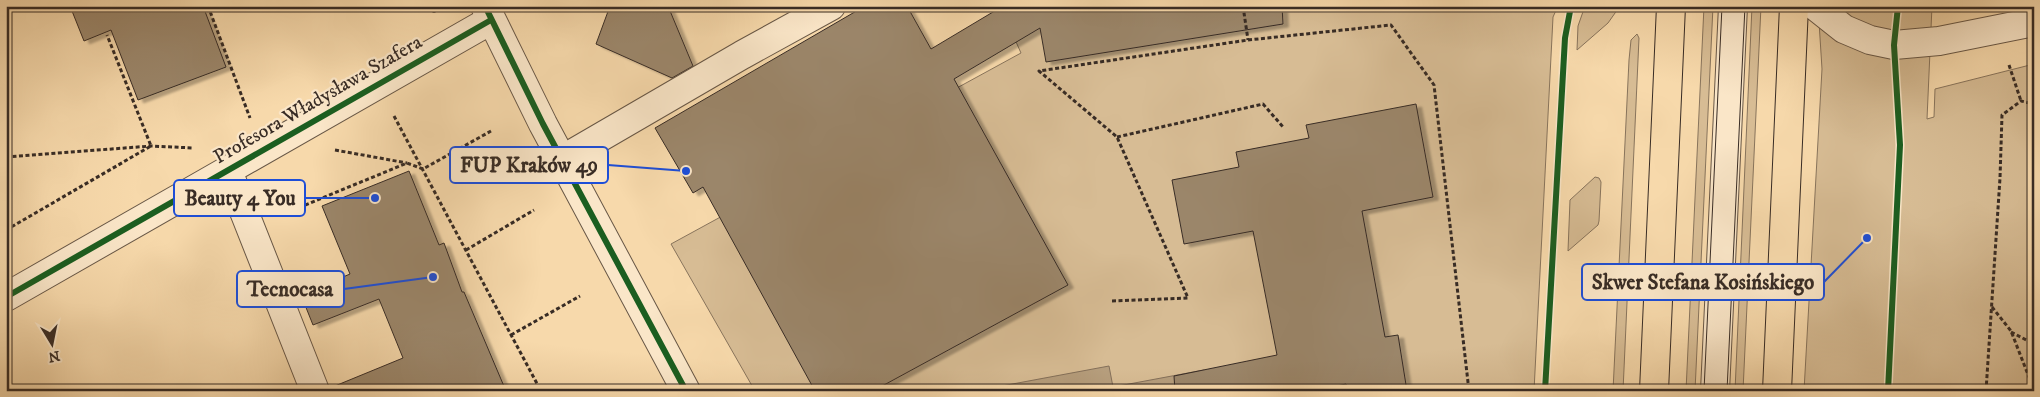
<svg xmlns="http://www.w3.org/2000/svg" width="2040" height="397" font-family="'IM FELL DW Pica',serif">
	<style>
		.green { fill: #d7bc94; stroke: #88745c }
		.water { fill: #b69e7d; stroke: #84705a }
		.building { fill: #9b866b; stroke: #382c25; filter: url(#shadow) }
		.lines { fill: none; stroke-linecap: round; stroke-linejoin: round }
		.minor-casing { stroke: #685746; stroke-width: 30 }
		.major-casing { stroke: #382c25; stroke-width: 30 }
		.path { stroke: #382c25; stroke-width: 3; stroke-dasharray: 4 2.5; stroke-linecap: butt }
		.minor { stroke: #fae6c8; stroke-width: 28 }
		.major { stroke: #f7d9ab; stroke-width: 28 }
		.tram { stroke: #382c25; stroke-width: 1 }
		.cycleway-casing { stroke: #fae6c8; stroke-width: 9 }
		.cycleway { stroke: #1b5e20; stroke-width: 6 }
		.labels { text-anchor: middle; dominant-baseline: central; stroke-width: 4.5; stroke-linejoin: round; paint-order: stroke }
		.street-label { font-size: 20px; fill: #382c25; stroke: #fae6c8 }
		.leader { fill: none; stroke: #1d4ed8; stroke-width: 2 }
		.callout-dot { fill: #1d4ed8; stroke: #fae6c8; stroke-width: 2 }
		.callout { fill: #fae6c8; stroke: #1d4ed8; stroke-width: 2 }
		.callout-label { font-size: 21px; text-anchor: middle; font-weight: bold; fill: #382c25 }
	</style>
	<defs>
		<filter id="shadow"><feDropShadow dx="5.5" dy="3" stdDeviation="1" flood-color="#0004"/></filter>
	</defs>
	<rect width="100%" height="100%" fill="#f7d9ab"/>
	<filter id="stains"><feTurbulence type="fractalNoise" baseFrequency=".004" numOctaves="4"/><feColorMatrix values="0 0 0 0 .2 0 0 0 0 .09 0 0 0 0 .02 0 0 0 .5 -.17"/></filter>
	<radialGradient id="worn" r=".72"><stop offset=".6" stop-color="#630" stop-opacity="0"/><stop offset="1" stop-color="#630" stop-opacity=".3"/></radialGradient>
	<g class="green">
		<path d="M 1000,6 L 1558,6 L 1553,17 L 1534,391 L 755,391 L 671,244 L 1021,53 Z"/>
		<path d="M 1585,6 L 1620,6 L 1608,23 L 1577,50 L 1578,26 Z"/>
		<path d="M 1704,6 L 1713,6 L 1695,391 L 1686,391 Z"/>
		<path d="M 1752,6 L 1761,6 L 1743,391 L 1735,391 Z"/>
		<path d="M 1818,6 L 1932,6 L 1927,119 L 1934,117 L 1935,89 L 2034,64 L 2034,391 L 1804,391 L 1822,69 Z"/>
		<path d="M 1637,34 L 1639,38 L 1623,391 L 1613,391 L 1629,60 L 1631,40 Z"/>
		<path d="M 1595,177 L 1599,178 L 1601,182 L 1599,221 L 1598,225 L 1568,251 L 1570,200 Z"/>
	</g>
	<path class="water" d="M 1109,366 L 1113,387 L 1204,370 L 1208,391 L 975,391 Z"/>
	<g class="building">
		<path d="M 70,6 L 203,6 L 226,67 L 138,100 L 111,30 L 84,41 Z"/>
		<path d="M 610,6 L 668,6 L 693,66 L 672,78 L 596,44 Z"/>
		<path d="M 865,6 L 907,6 L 931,49 L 1003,6 L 1282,6 L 1283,24 L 1046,62 L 1040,28 L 954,79 L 1068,285 L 873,391 L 815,391 L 703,187 L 693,193 L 655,128 Z"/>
		<path d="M 1416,104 L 1433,197 L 1362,211 L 1385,337 L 1398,335 L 1407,391 L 1348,391 L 1346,384 L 1313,391 L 1175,391 L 1174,376 L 1277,355 L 1253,231 L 1184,244 L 1172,180 L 1239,167 L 1236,152 L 1309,138 L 1306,125 Z"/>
		<path d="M 409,171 L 439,245 L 444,243 L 462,292 L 464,292 L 506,391 L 330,391 L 330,388 L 403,358 L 379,299 L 313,325 L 301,295 L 350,274 L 322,206 Z"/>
	</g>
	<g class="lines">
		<g class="minor-casing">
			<g id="minor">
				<path d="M 485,6 L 543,124 L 686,391"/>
				<path d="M 1815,6 L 1844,29 L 1870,40 L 1894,45 L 1939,41 L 2034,22"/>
				<path d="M 563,159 L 742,55 L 831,6"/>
				<path d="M 228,171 L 315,391"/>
				<path d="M 6,297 L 491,20"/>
				<path d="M 1715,391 L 1733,6"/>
			</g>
		</g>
		<g class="major-casing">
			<g id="major">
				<path d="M 1654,391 L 1671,6"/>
				<path d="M 1777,391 L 1794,6"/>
			</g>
		</g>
		<g class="path">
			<path d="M 208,6 L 250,118"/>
			<path d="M 1243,6 L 1248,40"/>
			<path d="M 434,13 L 434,6"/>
			<path d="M 2009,65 L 2021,101"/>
			<path d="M 394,116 L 541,391"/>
			<path d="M 1117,137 L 1263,104 L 1284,128"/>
			<path d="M 335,150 L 407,163"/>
			<path d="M 6,157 L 151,146 L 193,148"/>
			<path d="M 281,215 L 407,163 L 423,169 L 491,131"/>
			<path d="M 6,230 L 151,146 L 107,35"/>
			<path d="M 466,250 L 534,210"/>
			<path d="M 1112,301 L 1188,298 L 1117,137 L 1039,71 L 1248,40 L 1391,25 L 1434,85 L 1469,391"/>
			<path d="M 1992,307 L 2011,331 L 2034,390"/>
			<path d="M 2011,332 L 2034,344"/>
			<path d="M 511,335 L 580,296"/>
			<path d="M 622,391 L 629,387"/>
			<path d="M 1986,391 L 2000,178 L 2002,115 L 2021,101 L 2034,104"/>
		</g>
		<use href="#minor" class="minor"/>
		<use href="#major" class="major"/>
		<g class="tram">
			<path d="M 1704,391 L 1722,6"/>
			<path d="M 1727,391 L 1745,6"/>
		</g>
		<g class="cycleway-casing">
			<g id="cycleway">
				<path d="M 485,6 L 543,124 L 686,391"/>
				<path d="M 6,297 L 491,20"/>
				<path d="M 1545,391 L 1565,38 L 1571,6"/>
				<path d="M 1888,391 L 1900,145 L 1894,45 L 1898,6"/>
			</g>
		</g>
		<use href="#cycleway" class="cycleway"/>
	</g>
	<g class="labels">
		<g class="street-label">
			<text transform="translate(318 100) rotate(-30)">Profesora Władysława Szafera</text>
		</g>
	</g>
	<path class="leader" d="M686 171L608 165M375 198L305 198M1867 238L1824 282M433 277L344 289"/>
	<g class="callout-dot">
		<circle cx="686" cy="171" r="5"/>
		<circle cx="375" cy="198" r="5"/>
		<circle cx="1867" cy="238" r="5"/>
		<circle cx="433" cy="277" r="5"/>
	</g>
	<g class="callout">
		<rect x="450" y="147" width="158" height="36" rx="5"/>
		<rect x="174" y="180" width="131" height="36" rx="5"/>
		<rect x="1582" y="264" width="242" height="36" rx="5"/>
		<rect x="237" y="271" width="107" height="36" rx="5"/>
	</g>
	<g class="callout-label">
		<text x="529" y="172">FUP Kraków 49</text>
		<text x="240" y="205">Beauty 4 You</text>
		<text x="1703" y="289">Skwer Stefana Kosińskiego</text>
		<text x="290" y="296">Tecnocasa</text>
	</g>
	<rect width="2040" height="397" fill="none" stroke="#f7d9ab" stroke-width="25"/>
	<rect x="8" y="8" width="2025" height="382" fill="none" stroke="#382c25" stroke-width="2.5"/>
	<rect x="12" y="12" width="2015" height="372" fill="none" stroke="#382c25"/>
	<g transform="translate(52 344) rotate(170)" stroke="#fae6c8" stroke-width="4" paint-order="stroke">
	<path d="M0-4L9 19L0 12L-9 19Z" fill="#382c25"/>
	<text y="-8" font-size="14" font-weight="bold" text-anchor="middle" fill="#382c25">N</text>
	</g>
	<rect width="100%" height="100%" filter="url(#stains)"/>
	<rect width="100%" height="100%" fill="url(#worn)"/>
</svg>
